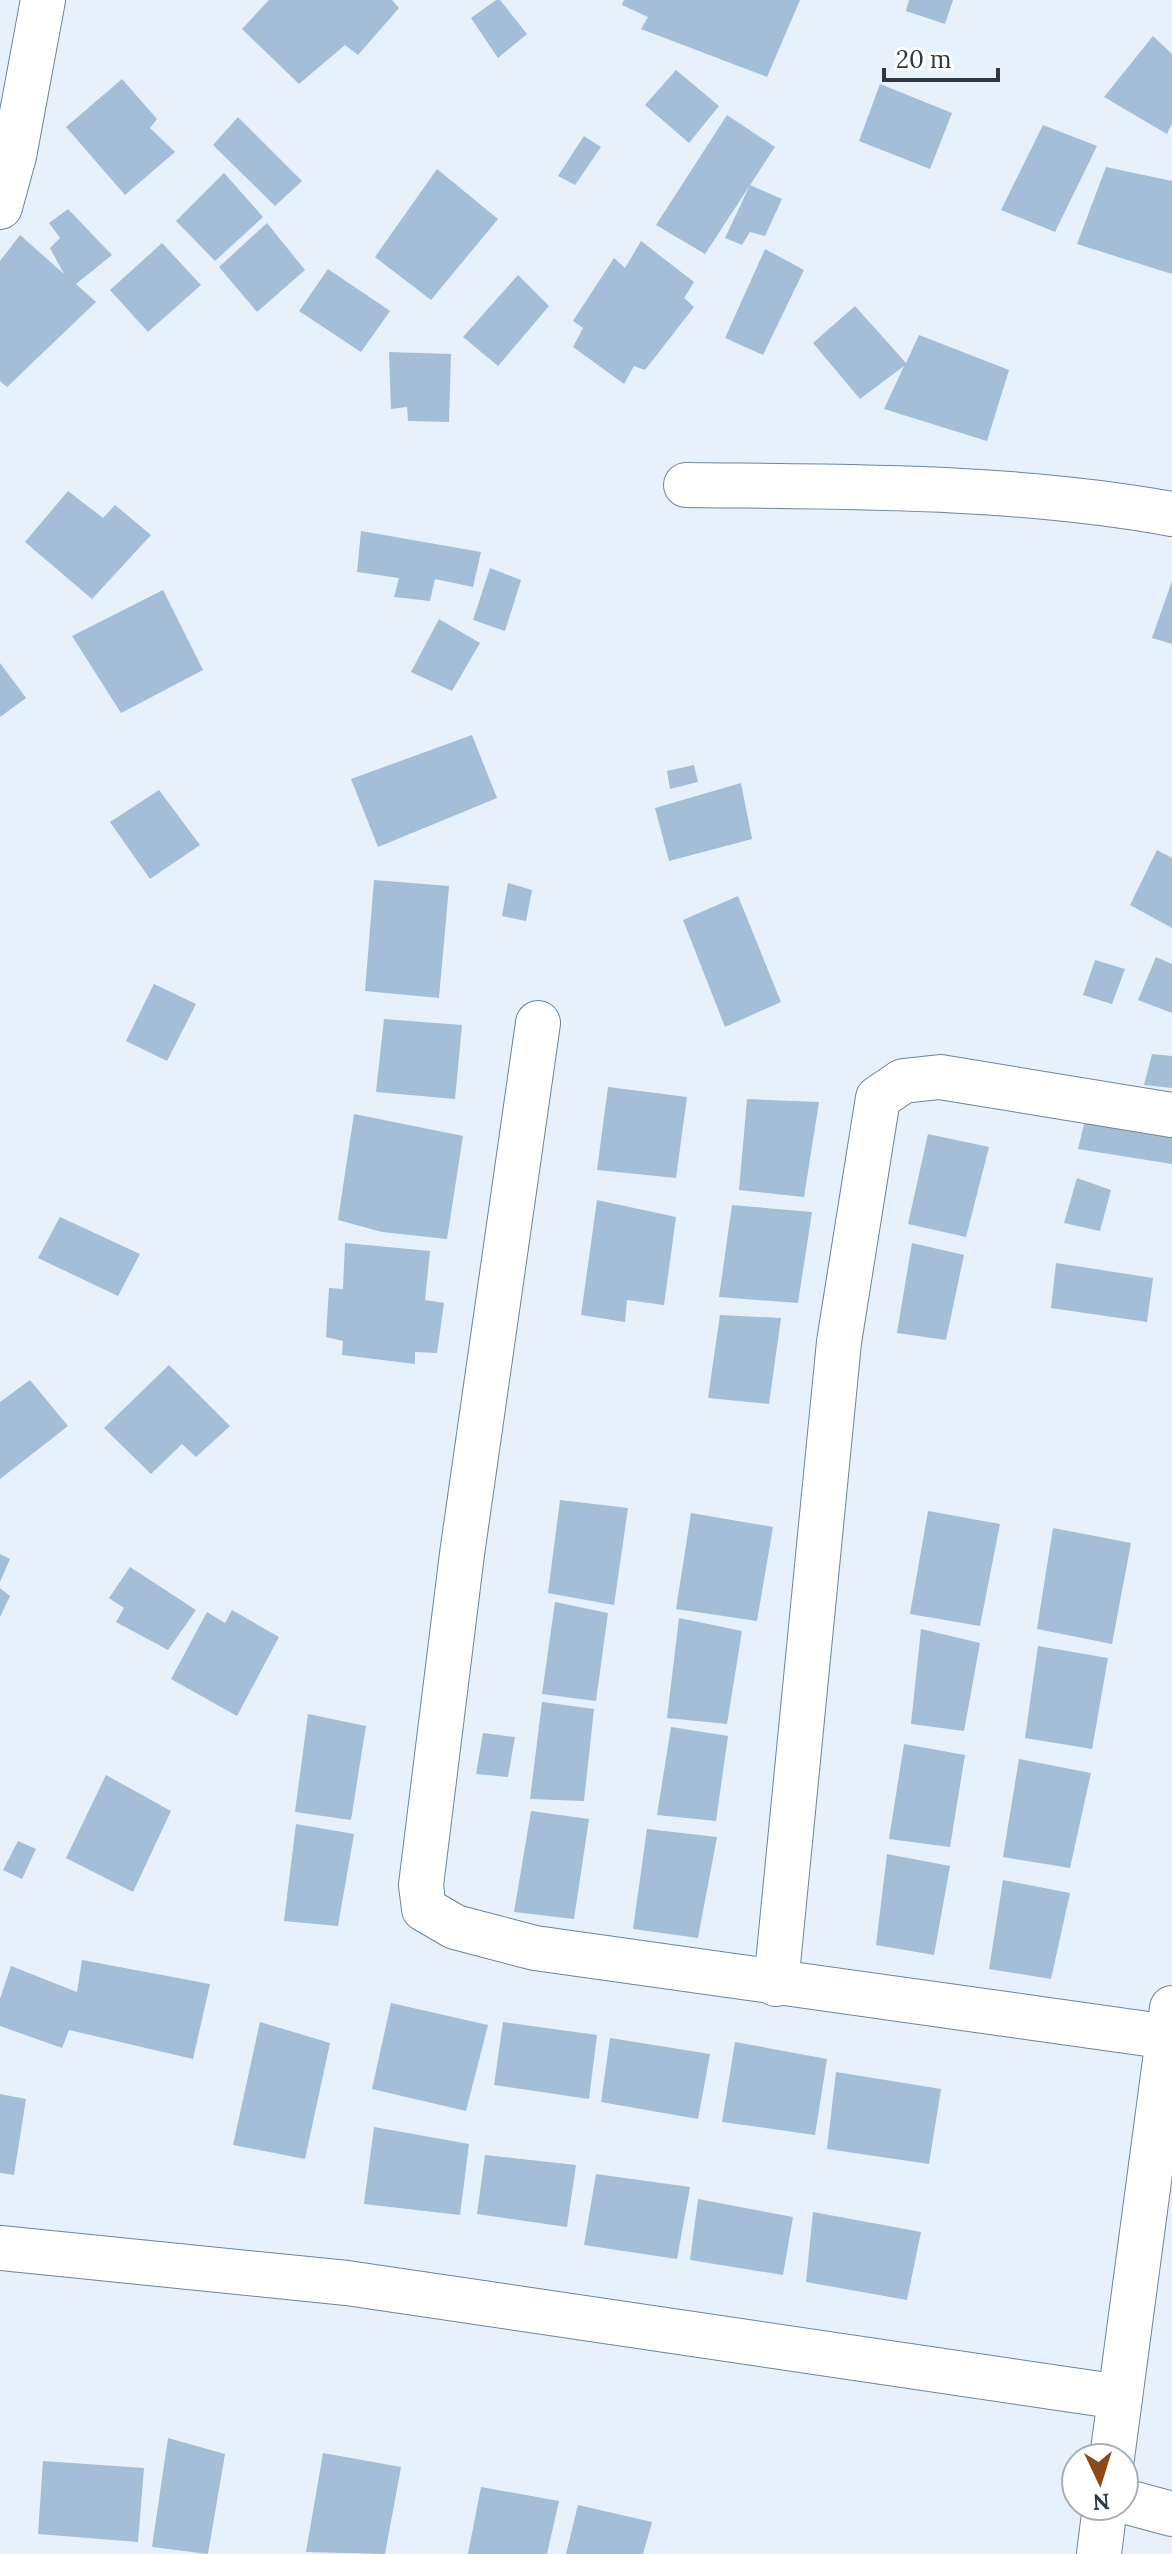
<svg xmlns="http://www.w3.org/2000/svg" width="1172" height="2554" font-family="Lora,serif">
	<style>
		.building { fill: #a3bed6 }
		.lines { fill: none; stroke-linecap: round; stroke-linejoin: round }
		.minor-casing { stroke: #6c859b; stroke-width: 46 }
		.minor { stroke: #fff; stroke-width: 44 }
	</style>
	<rect width="100%" height="100%" fill="#e6f1fb"/>
	<g class="building">
		<path d="M 269,0 L 392,0 L 399,8 L 358,55 L 345,45 L 299,84 L 242,29 Z"/>
		<path d="M 496,0 L 500,0 L 527,34 L 498,58 L 471,18 Z"/>
		<path d="M 624,0 L 800,0 L 767,77 L 641,29 L 648,17 L 622,5 Z"/>
		<path d="M 909,0 L 953,0 L 945,24 L 906,11 Z"/>
		<path d="M 1153,36 L 1172,54 L 1172,123 L 1167,134 L 1104,97 Z"/>
		<path d="M 676,70 L 719,106 L 689,143 L 645,105 Z"/>
		<path d="M 122,79 L 157,119 L 150,128 L 175,152 L 125,195 L 66,127 Z"/>
		<path d="M 880,84 L 952,113 L 930,169 L 859,141 Z"/>
		<path d="M 727,115 L 775,147 L 705,254 L 656,225 Z"/>
		<path d="M 238,117 L 302,181 L 275,206 L 213,145 Z"/>
		<path d="M 1043,125 L 1097,146 L 1055,232 L 1001,210 Z"/>
		<path d="M 584,136 L 601,147 L 575,185 L 558,176 Z"/>
		<path d="M 1106,167 L 1172,181 L 1172,274 L 1077,244 Z"/>
		<path d="M 437,169 L 498,219 L 431,300 L 375,257 Z"/>
		<path d="M 224,173 L 263,217 L 215,261 L 176,221 Z"/>
		<path d="M 750,185 L 782,199 L 765,236 L 750,232 L 742,245 L 725,238 Z"/>
		<path d="M 68,209 L 112,255 L 76,284 L 96,302 L 7,387 L 0,381 L 0,261 L 20,235 L 64,274 L 50,248 L 60,238 L 49,223 Z"/>
		<path d="M 267,223 L 305,270 L 257,312 L 219,267 Z"/>
		<path d="M 641,241 L 694,282 L 684,298 L 694,307 L 645,370 L 634,366 L 624,384 L 573,347 L 583,328 L 573,321 L 614,258 L 625,268 Z"/>
		<path d="M 162,243 L 201,285 L 148,332 L 110,290 Z"/>
		<path d="M 765,249 L 804,270 L 763,355 L 725,338 Z"/>
		<path d="M 328,269 L 390,311 L 361,352 L 299,311 Z"/>
		<path d="M 518,275 L 549,306 L 498,366 L 463,337 Z"/>
		<path d="M 855,306 L 906,363 L 919,335 L 1009,370 L 987,441 L 884,409 L 904,366 L 860,399 L 813,343 Z"/>
		<path d="M 389,352 L 451,354 L 449,422 L 408,421 L 407,407 L 391,409 Z"/>
		<path d="M 68,491 L 103,518 L 115,505 L 151,535 L 92,599 L 25,542 Z"/>
		<path d="M 361,531 L 481,552 L 473,587 L 435,579 L 430,601 L 394,597 L 399,578 L 357,572 Z"/>
		<path d="M 490,568 L 521,580 L 505,631 L 473,620 Z"/>
		<path d="M 1172,581 L 1172,644 L 1152,638 Z"/>
		<path d="M 163,590 L 203,670 L 121,713 L 72,636 Z"/>
		<path d="M 439,619 L 480,643 L 452,691 L 411,672 Z"/>
		<path d="M 0,663 L 26,698 L 0,717 Z"/>
		<path d="M 472,735 L 497,798 L 378,847 L 351,779 Z"/>
		<path d="M 694,765 L 698,782 L 670,789 L 667,771 Z"/>
		<path d="M 741,783 L 752,839 L 669,861 L 655,808 Z"/>
		<path d="M 159,790 L 200,845 L 150,879 L 110,822 Z"/>
		<path d="M 1157,850 L 1172,858 L 1172,928 L 1130,905 Z"/>
		<path d="M 374,880 L 449,886 L 439,998 L 365,991 Z"/>
		<path d="M 508,883 L 532,890 L 526,921 L 502,916 Z"/>
		<path d="M 738,896 L 781,1002 L 725,1027 L 683,920 Z"/>
		<path d="M 1156,957 L 1172,964 L 1172,1013 L 1138,1000 Z"/>
		<path d="M 1095,960 L 1125,969 L 1112,1004 L 1083,995 Z"/>
		<path d="M 154,984 L 196,1004 L 167,1061 L 126,1041 Z"/>
		<path d="M 384,1019 L 462,1025 L 455,1099 L 376,1092 Z"/>
		<path d="M 1152,1054 L 1172,1056 L 1172,1088 L 1144,1085 Z"/>
		<path d="M 608,1087 L 687,1097 L 676,1178 L 597,1170 Z"/>
		<path d="M 747,1099 L 819,1102 L 804,1197 L 739,1190 Z"/>
		<path d="M 1087,1112 L 1172,1127 L 1172,1164 L 1078,1149 Z"/>
		<path d="M 354,1114 L 463,1136 L 447,1239 L 382,1232 L 338,1220 Z"/>
		<path d="M 928,1134 L 989,1147 L 966,1237 L 908,1224 Z"/>
		<path d="M 1077,1178 L 1111,1190 L 1100,1231 L 1064,1223 Z"/>
		<path d="M 597,1200 L 676,1217 L 664,1305 L 627,1300 L 625,1322 L 581,1315 Z"/>
		<path d="M 732,1205 L 812,1212 L 798,1303 L 719,1297 Z"/>
		<path d="M 60,1217 L 140,1254 L 118,1296 L 38,1258 Z"/>
		<path d="M 345,1243 L 430,1251 L 425,1300 L 444,1303 L 437,1353 L 415,1352 L 415,1364 L 342,1355 L 343,1341 L 326,1337 L 329,1288 L 343,1289 Z"/>
		<path d="M 912,1243 L 964,1255 L 946,1340 L 897,1333 Z"/>
		<path d="M 1056,1263 L 1153,1278 L 1147,1322 L 1051,1308 Z"/>
		<path d="M 720,1315 L 781,1318 L 769,1404 L 708,1398 Z"/>
		<path d="M 169,1365 L 230,1426 L 196,1457 L 182,1444 L 151,1474 L 104,1428 Z"/>
		<path d="M 30,1380 L 68,1426 L 0,1479 L 0,1402 Z"/>
		<path d="M 560,1500 L 628,1508 L 614,1605 L 548,1593 Z"/>
		<path d="M 928,1511 L 1000,1524 L 980,1626 L 910,1614 Z"/>
		<path d="M 691,1513 L 773,1527 L 757,1621 L 676,1609 Z"/>
		<path d="M 1053,1528 L 1131,1543 L 1112,1644 L 1037,1629 Z"/>
		<path d="M 0,1554 L 10,1559 L 0,1582 Z"/>
		<path d="M 130,1567 L 196,1610 L 168,1650 L 116,1622 L 124,1608 L 109,1598 Z"/>
		<path d="M 0,1588 L 10,1596 L 0,1617 Z"/>
		<path d="M 555,1602 L 608,1613 L 596,1701 L 542,1694 Z"/>
		<path d="M 232,1610 L 279,1637 L 237,1716 L 171,1679 L 207,1612 L 225,1623 Z"/>
		<path d="M 679,1618 L 742,1631 L 727,1724 L 667,1718 Z"/>
		<path d="M 921,1629 L 980,1643 L 964,1731 L 911,1724 Z"/>
		<path d="M 1038,1646 L 1108,1658 L 1092,1749 L 1025,1738 Z"/>
		<path d="M 542,1702 L 594,1709 L 584,1801 L 530,1799 Z"/>
		<path d="M 308,1714 L 366,1726 L 351,1820 L 295,1812 Z"/>
		<path d="M 671,1727 L 728,1736 L 716,1821 L 657,1815 Z"/>
		<path d="M 483,1733 L 515,1737 L 508,1777 L 476,1774 Z"/>
		<path d="M 904,1744 L 965,1755 L 950,1847 L 889,1839 Z"/>
		<path d="M 1019,1759 L 1091,1773 L 1070,1868 L 1003,1857 Z"/>
		<path d="M 106,1775 L 171,1811 L 133,1892 L 66,1858 Z"/>
		<path d="M 531,1811 L 589,1819 L 574,1919 L 514,1912 Z"/>
		<path d="M 296,1824 L 354,1834 L 338,1926 L 284,1921 Z"/>
		<path d="M 647,1829 L 717,1837 L 698,1938 L 633,1929 Z"/>
		<path d="M 18,1841 L 36,1849 L 22,1879 L 3,1870 Z"/>
		<path d="M 887,1854 L 950,1866 L 934,1955 L 876,1945 Z"/>
		<path d="M 1003,1880 L 1070,1893 L 1051,1979 L 989,1969 Z"/>
		<path d="M 82,1960 L 210,1984 L 193,2059 L 69,2030 L 62,2048 L 0,2026 L 0,1999 L 11,1966 L 77,1992 Z"/>
		<path d="M 391,2003 L 488,2025 L 466,2111 L 372,2089 Z"/>
		<path d="M 260,2022 L 330,2043 L 305,2159 L 233,2145 Z"/>
		<path d="M 503,2022 L 597,2035 L 589,2099 L 494,2085 Z"/>
		<path d="M 610,2038 L 710,2054 L 698,2119 L 601,2102 Z"/>
		<path d="M 735,2042 L 827,2059 L 815,2135 L 722,2122 Z"/>
		<path d="M 836,2072 L 941,2089 L 929,2164 L 827,2149 Z"/>
		<path d="M 0,2094 L 26,2099 L 14,2175 L 0,2173 Z"/>
		<path d="M 374,2127 L 469,2144 L 460,2215 L 364,2204 Z"/>
		<path d="M 485,2155 L 576,2165 L 567,2227 L 477,2214 Z"/>
		<path d="M 596,2174 L 690,2187 L 677,2259 L 584,2245 Z"/>
		<path d="M 698,2199 L 793,2217 L 783,2275 L 690,2260 Z"/>
		<path d="M 813,2212 L 921,2232 L 907,2300 L 806,2282 Z"/>
		<path d="M 168,2438 L 225,2454 L 208,2554 L 152,2547 Z"/>
		<path d="M 323,2453 L 401,2467 L 385,2554 L 306,2552 Z"/>
		<path d="M 43,2461 L 144,2468 L 138,2542 L 38,2534 Z"/>
		<path d="M 481,2487 L 559,2501 L 547,2554 L 468,2554 Z"/>
		<path d="M 578,2505 L 652,2522 L 643,2554 L 566,2554 Z"/>
	</g>
	<g class="lines">
		<g class="minor-casing">
			<g id="minor">
				<path d="M 0,207 L 14,156 L 43,0"/>
				<path d="M 686,485 C 848,487 1012,485 1172,514"/>
				<path d="M 538,1023 L 462,1554 L 421,1885 L 424,1909 L 455,1927 L 535,1948 L 1169,2037"/>
				<path d="M 776,1984 L 839,1342 L 878,1098 L 903,1081 L 940,1077 L 1172,1115"/>
				<path d="M 0,2248 L 347,2283 L 1120,2397"/>
				<path d="M 1112,2458 L 1172,2008"/>
				<path d="M 1124,2501 L 1172,2514"/>
				<path d="M 1099,2554 L 1105,2506"/>
			</g>
		</g>
		<use href="#minor" class="minor"/>
	</g>
	<g transform="translate(1100 2482) rotate(176)"><circle r="38" fill="#ffffff" stroke="#abafb3" stroke-width="2"/>
	<path d="M0-6L14 30L0 20L-14 30Z" fill="#8b4a17"/>
	<text y="-12" font-size="22" font-weight="bold" text-anchor="middle" fill="#2d3842">N</text>
	</g>
	<path d="M884 68v12h114v-12" fill="none" stroke="#2d3842" stroke-width="4"/>
	<text x="896" y="68" font-size="24" fill="#2d3842" stroke="#ffffff" stroke-width="6" paint-order="stroke">20 m</text>
</svg>
